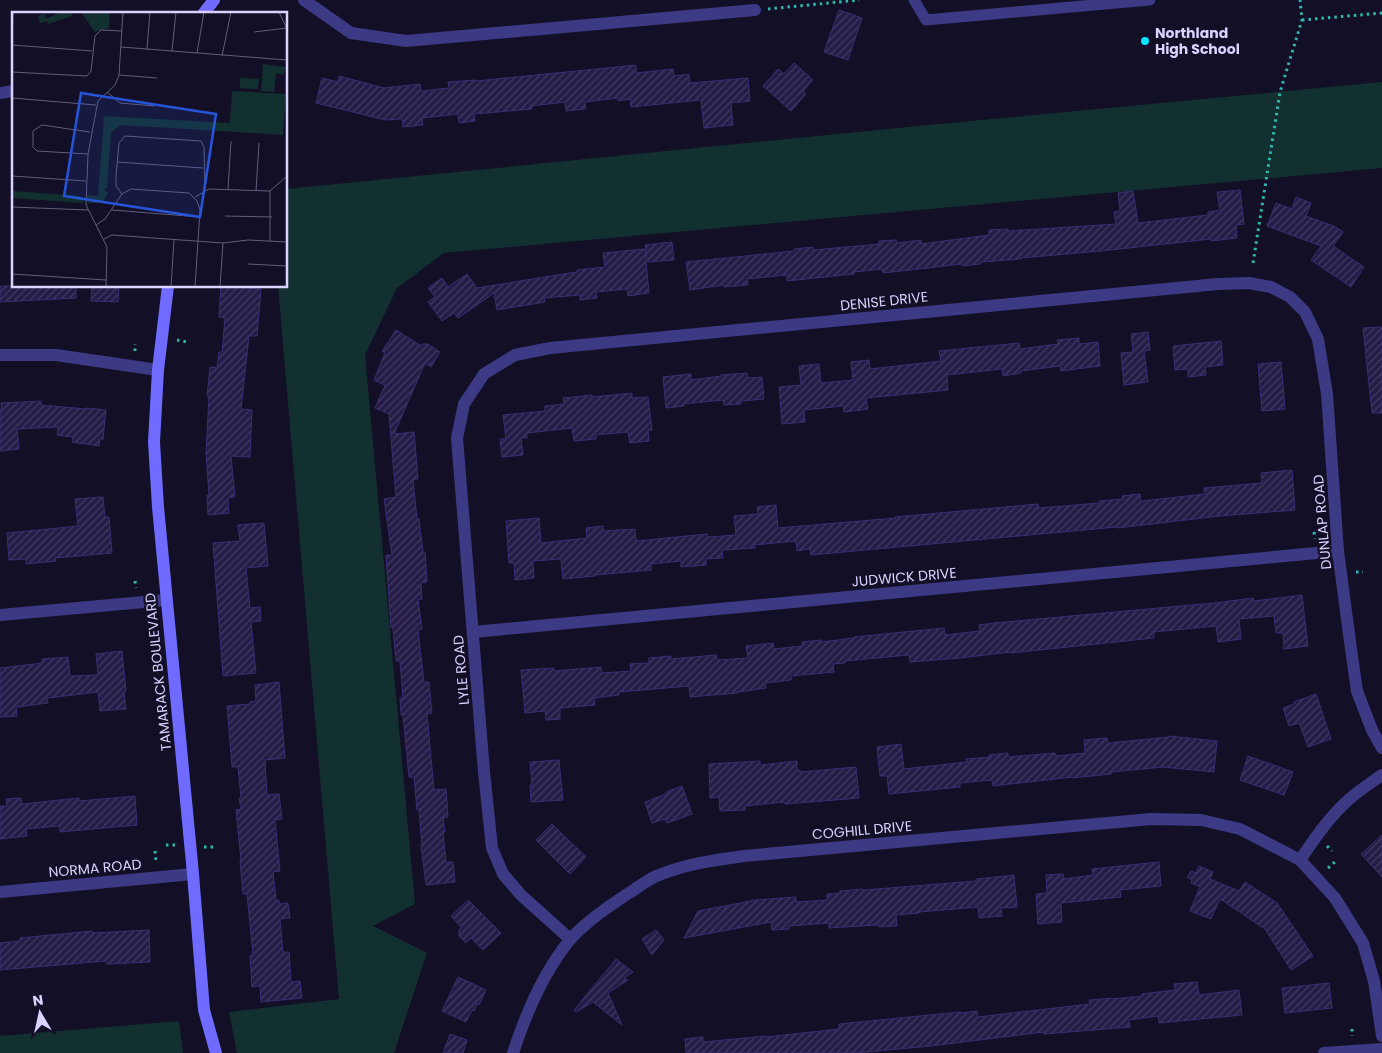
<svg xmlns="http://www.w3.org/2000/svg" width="1382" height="1053" font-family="Poppins,sans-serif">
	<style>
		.green { fill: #12302f }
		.building { fill: url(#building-hatch); stroke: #3b2d73 }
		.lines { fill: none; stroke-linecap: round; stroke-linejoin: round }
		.path { stroke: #2fb8b0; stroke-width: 3; stroke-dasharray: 2.5 4; stroke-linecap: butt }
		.lane { stroke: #3d3a85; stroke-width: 11 }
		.street { stroke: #3d3a85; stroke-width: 12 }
		.secondary { stroke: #6f6bff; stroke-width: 12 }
		.poi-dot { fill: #00e5ff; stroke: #130f26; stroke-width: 2 }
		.labels { text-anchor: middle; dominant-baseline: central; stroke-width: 4.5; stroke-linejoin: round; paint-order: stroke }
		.poi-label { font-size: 14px; font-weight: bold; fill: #d9d4ff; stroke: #130f26; text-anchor: start }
		.street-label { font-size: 14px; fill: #d9d4ff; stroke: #130f26 }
		.inset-road { fill: none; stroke: #625e7d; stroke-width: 1 }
		.view { fill: #2655da; fill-opacity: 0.15; stroke: #2655da; stroke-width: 2.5 }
		.inset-edge { fill: none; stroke: #d9d4ff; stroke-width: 2.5 }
	</style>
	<defs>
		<pattern id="building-hatch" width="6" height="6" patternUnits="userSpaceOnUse" patternTransform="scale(1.25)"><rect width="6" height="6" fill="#241b47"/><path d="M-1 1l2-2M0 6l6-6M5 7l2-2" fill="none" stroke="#433b63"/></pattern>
	</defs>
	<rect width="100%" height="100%" fill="#130f26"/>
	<g class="green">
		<path d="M 1382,82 L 1382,168 L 444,253 L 397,288 L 365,355 L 415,904 L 373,926 L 427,953 L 394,1053 L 237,1053 L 229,1012 L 339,999 L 278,286 L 286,286 L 286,189 L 918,126 Z"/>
		<path d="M 179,1021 L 183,1053 L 0,1053 L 0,1036 Z"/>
	</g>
	<g class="building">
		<path d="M 839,10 L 862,18 L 848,60 L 824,52 Z"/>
		<path d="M 794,63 L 813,80 L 803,91 L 806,94 L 791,111 L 763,86 L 778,69 L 784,74 Z"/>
		<path d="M 636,65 L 636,73 L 673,69 L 674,76 L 689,74 L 690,83 L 748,78 L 750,101 L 731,103 L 733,125 L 704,128 L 701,100 L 631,107 L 630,99 L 618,101 L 618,98 L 585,102 L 586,109 L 566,111 L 565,102 L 532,106 L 532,109 L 474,114 L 475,121 L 459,123 L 458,114 L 422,118 L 423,125 L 403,127 L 402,119 L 385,120 L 316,103 L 322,78 L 338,82 L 339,76 L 384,88 L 420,84 L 421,91 L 449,88 L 448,82 L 476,80 L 476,81 Z"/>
		<path d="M 1240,190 L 1244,224 L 1236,225 L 1237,238 L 1211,241 L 1211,239 L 1101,251 L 1021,258 L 1021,259 L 980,262 L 980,264 L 963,266 L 962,264 L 883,273 L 882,269 L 854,272 L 854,274 L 787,281 L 787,275 L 747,279 L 748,285 L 724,287 L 724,285 L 690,290 L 686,262 L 794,251 L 794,249 L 813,247 L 813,250 L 879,244 L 879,241 L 896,240 L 897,243 L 921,240 L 921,244 L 989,235 L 989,230 L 1008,229 L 1008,231 L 1116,224 L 1114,212 L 1120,211 L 1118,193 L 1133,191 L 1138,223 L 1208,215 L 1208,212 L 1220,210 L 1217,192 Z"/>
		<path d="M 1296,197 L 1311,203 L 1306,216 L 1336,227 L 1343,232 L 1333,246 L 1364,267 L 1351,287 L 1311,260 L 1321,246 L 1267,226 L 1276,203 L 1292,209 Z"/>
		<path d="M 672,242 L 674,260 L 648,262 L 645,245 Z"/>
		<path d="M 645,249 L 649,293 L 628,296 L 627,289 L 596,292 L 597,298 L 580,300 L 580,295 L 544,298 L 545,302 L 497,310 L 494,293 L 458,318 L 454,313 L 442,321 L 428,302 L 435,297 L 428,288 L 442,278 L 448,287 L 467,274 L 477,288 L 557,275 L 577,272 L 577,270 L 605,267 L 603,253 Z"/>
		<path d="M 0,286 L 76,286 L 76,298 L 0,302 Z"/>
		<path d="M 92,286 L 119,286 L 118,302 L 91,301 Z"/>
		<path d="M 221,286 L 261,289 L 257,336 L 249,336 L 241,409 L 252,410 L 250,457 L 231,456 L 235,497 L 228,498 L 229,513 L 208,515 L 207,495 L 209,495 L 206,454 L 209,396 L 207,396 L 210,367 L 217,368 L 219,352 L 222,352 L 225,318 L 219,317 Z"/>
		<path d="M 1382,327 L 1382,413 L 1372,413 L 1363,328 Z"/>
		<path d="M 396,330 L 421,346 L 422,344 L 428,344 L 440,352 L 431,367 L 425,363 L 394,434 L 414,432 L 418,479 L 413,480 L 417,519 L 419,519 L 423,552 L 425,552 L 427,582 L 421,583 L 422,599 L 418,600 L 422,629 L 418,630 L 424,682 L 429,682 L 432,713 L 427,714 L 434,790 L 446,789 L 448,817 L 443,818 L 445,832 L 443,832 L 446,862 L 453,862 L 455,882 L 426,885 L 421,845 L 422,845 L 419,810 L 417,810 L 414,777 L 409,777 L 403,715 L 401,715 L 400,698 L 403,698 L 400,661 L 396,661 L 393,628 L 391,628 L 386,555 L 392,555 L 384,499 L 396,497 L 389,414 L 375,408 L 385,385 L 374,380 L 385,353 L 382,351 Z"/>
		<path d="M 1148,332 L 1150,350 L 1144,351 L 1148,382 L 1124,385 L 1121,353 L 1133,352 L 1131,334 Z"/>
		<path d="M 1079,338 L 1079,344 L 1098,342 L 1100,366 L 1061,371 L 1060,366 L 1021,371 L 1021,373 L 1003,376 L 1002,369 L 947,375 L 948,390 L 866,398 L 868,409 L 844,412 L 843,406 L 804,410 L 805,422 L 782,424 L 779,387 L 801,385 L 799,366 L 819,364 L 821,383 L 853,380 L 851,362 L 869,360 L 870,369 L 941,361 L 939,351 L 1019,343 L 1020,349 L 1058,344 L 1057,340 Z"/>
		<path d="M 1221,341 L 1223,365 L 1205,367 L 1206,375 L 1188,377 L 1188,369 L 1175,370 L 1173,346 Z"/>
		<path d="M 1281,362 L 1285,409 L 1262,411 L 1258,364 Z"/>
		<path d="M 747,373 L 748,378 L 762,377 L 764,399 L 741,401 L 741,404 L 724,405 L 723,400 L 683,404 L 684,406 L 666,408 L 663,377 L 691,374 L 691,380 L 721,376 L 721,375 Z"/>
		<path d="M 632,393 L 632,398 L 648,397 L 652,430 L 648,431 L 649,441 L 630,443 L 628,432 L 596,435 L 596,439 L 574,441 L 572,428 L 527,433 L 527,438 L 521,438 L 523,455 L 502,457 L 500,439 L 506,439 L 503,415 L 545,411 L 545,406 L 564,404 L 563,398 L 592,395 L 592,397 Z"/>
		<path d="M 41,401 L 41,405 L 86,409 L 86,408 L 106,410 L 103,439 L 100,439 L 99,446 L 72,442 L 73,437 L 57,435 L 58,427 L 17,429 L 19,449 L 0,451 L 0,409 L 2,409 L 1,403 Z"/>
		<path d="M 1292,470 L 1295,510 L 1220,516 L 1117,528 L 1117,527 L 811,555 L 810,549 L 797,551 L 796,541 L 754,545 L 755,548 L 722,550 L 723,558 L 706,559 L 706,565 L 681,567 L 681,561 L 651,564 L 651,570 L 595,575 L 595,576 L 563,579 L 561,559 L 533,561 L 534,578 L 515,580 L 514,563 L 509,563 L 506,521 L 539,518 L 541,543 L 587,538 L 586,528 L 603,526 L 604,531 L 635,529 L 636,541 L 707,534 L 708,537 L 736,535 L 734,516 L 758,514 L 757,507 L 776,505 L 778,528 L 896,518 L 895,517 L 1038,504 L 1039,508 L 1099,503 L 1099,501 L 1123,499 L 1122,496 L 1140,494 L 1141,501 L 1205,494 L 1204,488 L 1262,483 L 1261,473 Z"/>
		<path d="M 103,497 L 105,517 L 109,517 L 112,553 L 55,558 L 56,561 L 26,564 L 26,559 L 9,560 L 7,533 L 78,526 L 75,499 Z"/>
		<path d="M 264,523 L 268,566 L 246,568 L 250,608 L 260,607 L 261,621 L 251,622 L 256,673 L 223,676 L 213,543 L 240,541 L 238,525 Z"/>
		<path d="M 1302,595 L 1308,646 L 1284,649 L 1283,633 L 1276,633 L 1274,616 L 1239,619 L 1241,639 L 1218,642 L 1216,626 L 1154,632 L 1154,638 L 1011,653 L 1011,652 L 960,658 L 910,662 L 909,655 L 845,661 L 845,663 L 833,664 L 834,672 L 791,676 L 791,680 L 765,683 L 766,688 L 738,692 L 738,693 L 690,697 L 689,686 L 619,692 L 619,695 L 594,698 L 595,705 L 560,708 L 560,719 L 546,720 L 545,711 L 525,713 L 521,670 L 554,668 L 554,671 L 601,667 L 602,673 L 631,671 L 630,664 L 649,663 L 649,658 L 671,656 L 671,659 L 716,655 L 717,660 L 748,658 L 746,646 L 773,643 L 774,649 L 802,646 L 802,642 L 821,640 L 821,642 L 854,638 L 854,637 L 944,628 L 945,635 L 980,631 L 979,625 L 994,623 L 1214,603 L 1253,598 L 1254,601 Z"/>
		<path d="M 122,651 L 126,691 L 124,692 L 126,709 L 100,711 L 98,692 L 47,698 L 48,703 L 16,707 L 17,716 L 0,717 L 0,668 L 42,663 L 42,659 L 68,657 L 70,676 L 98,675 L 96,654 Z"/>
		<path d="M 279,682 L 285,758 L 265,760 L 267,795 L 279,794 L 282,819 L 275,820 L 280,871 L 273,872 L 276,900 L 279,900 L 279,904 L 288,903 L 290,918 L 280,919 L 283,952 L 289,952 L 291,982 L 300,981 L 302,998 L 261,1002 L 260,986 L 252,987 L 250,956 L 253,955 L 247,894 L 243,894 L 240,860 L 241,860 L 236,810 L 241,809 L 239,798 L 241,798 L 238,767 L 232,767 L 227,706 L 250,704 L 250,702 L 256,701 L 255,685 Z"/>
		<path d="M 1316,694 L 1331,739 L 1308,747 L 1299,723 L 1289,726 L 1283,708 L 1294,704 L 1294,702 Z"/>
		<path d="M 1169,736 L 1217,741 L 1214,772 L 1163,767 L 1111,772 L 1111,774 L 1072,778 L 1072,777 L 993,786 L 992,780 L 960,783 L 960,787 L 889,794 L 887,776 L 880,776 L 877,747 L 901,744 L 904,769 L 967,762 L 966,759 L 990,757 L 989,755 L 1008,753 L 1008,757 L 1055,753 L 1056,756 L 1085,753 L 1084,740 L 1107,738 L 1108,743 L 1169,737 Z"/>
		<path d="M 1248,756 L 1293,772 L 1284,795 L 1240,780 Z"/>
		<path d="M 559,760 L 563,800 L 531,802 L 530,785 L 532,785 L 530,762 Z"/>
		<path d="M 760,761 L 760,765 L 797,761 L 797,770 L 800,770 L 800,772 L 856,767 L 859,798 L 785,804 L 784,802 L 745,806 L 745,810 L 720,811 L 719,797 L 710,798 L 709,764 Z"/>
		<path d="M 682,786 L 692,814 L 667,823 L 665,819 L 652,823 L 645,802 L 666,794 L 666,792 Z"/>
		<path d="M 135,796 L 137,825 L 60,832 L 59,826 L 26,829 L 27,836 L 0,839 L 0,806 L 7,806 L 6,799 L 21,798 L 22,804 L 79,798 L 79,801 Z"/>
		<path d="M 552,824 L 586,857 L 570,874 L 536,840 Z"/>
		<path d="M 1382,835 L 1382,877 L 1361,854 Z"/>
		<path d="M 1159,862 L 1161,886 L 1120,890 L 1121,897 L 1061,903 L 1062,922 L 1038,924 L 1036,894 L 1047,893 L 1046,875 L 1063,874 L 1064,879 L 1093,875 L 1092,869 Z"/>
		<path d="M 1199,866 L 1213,872 L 1210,879 L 1239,891 L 1245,882 L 1277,903 L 1313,956 L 1291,970 L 1265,929 L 1220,899 L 1211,919 L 1190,911 L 1200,887 L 1191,883 L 1192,880 L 1187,877 L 1191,871 L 1196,873 Z"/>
		<path d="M 1014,875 L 1017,907 L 1001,908 L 1002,916 L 979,918 L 978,907 L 919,912 L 919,913 L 896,915 L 897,926 L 879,927 L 878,925 L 829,928 L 829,923 L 789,926 L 789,929 L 772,930 L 771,922 L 684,938 L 698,911 L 724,906 L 725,909 L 725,906 L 755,900 L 796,897 L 796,902 L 827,900 L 827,894 L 840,893 L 840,891 L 863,889 L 864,890 L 976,881 L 976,879 Z"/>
		<path d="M 468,900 L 501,933 L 483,950 L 471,938 L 466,943 L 459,936 L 459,930 L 461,927 L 451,916 Z"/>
		<path d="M 149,930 L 150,962 L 107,964 L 106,961 L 0,970 L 0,943 L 20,941 L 20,938 L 92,931 L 93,933 Z"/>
		<path d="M 656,930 L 664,940 L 652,955 L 642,939 Z"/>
		<path d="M 616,959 L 633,972 L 624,978 L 628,980 L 608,993 L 622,1025 L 593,1002 L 576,1012 L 574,1010 Z"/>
		<path d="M 458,977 L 486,990 L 479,1005 L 477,1004 L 474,1011 L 472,1010 L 466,1022 L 442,1011 Z"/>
		<path d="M 1197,982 L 1199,995 L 1239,990 L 1242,1015 L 1159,1023 L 1158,1016 L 1129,1020 L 1130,1027 L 1044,1034 L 1044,1032 L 931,1046 L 855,1053 L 686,1053 L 685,1039 L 703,1037 L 703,1042 L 766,1036 L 766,1037 L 839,1029 L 839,1024 L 960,1012 L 961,1013 L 977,1011 L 977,1017 L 1090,1004 L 1089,1000 L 1112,998 L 1112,999 L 1142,996 L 1142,994 L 1175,990 L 1174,984 Z"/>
		<path d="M 1329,983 L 1332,1008 L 1285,1013 L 1282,988 Z"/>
		<path d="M 450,1034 L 467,1040 L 463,1053 L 443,1053 Z"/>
	</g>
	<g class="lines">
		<g class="path">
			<path d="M 768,9 L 859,0"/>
			<path d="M 1302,20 L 1382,13"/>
			<path d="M 1253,263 L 1280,92 L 1302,20 L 1300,0"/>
			<path d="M 177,340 L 187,342"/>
			<path d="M 135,351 L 135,344"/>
			<path d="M 1314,532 L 1315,539"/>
			<path d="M 1356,572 L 1363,572"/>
			<path d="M 135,581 L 136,588"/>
			<path d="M 166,845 L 175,845"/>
			<path d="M 1327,846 L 1332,851"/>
			<path d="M 204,847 L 213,847"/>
			<path d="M 155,851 L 156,861"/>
			<path d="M 1328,868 L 1336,861"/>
			<path d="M 1352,1029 L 1352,1036"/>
		</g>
		<path class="lane" d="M 914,0 L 926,20 L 1150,0"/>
		<g class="street">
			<path d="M 304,0 L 351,33 L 406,41 L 755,10"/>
			<path d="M 0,93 L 14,91"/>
			<path d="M 0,355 L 56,355 L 158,370"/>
			<path d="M 0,615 L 166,600"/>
			<path d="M 473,632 L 1338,551"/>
			<path d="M 1300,860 C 1313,841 1327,820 1344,804 C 1355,793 1369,784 1382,775"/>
			<path d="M 0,892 L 193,874"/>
			<path d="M 570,939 L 521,895 L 503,874 L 492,848 L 484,772 L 457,438 L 464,404 L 484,374 L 515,355 L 550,348 L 1218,284 L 1249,283 L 1271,287 L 1290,297 L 1305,312 L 1318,339 L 1327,394 L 1338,551 L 1351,649 L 1357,691 L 1372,730 L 1382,748"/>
			<path d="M 513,1053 C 526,1013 543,973 569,941 C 582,925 612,904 629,893 C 639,887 648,879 659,875 C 686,864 715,860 744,856 L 1151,819 L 1201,820 L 1240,829 L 1300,860 L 1335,898 L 1363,943 L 1374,981 L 1382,1036"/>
			<path d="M 1324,1053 L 1382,1049"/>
		</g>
		<g class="secondary">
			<path d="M 203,14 L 214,0"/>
			<path d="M 168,286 L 158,370 L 154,442 L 158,507 L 193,874 L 204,1010 L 216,1053"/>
		</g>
	</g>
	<circle class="poi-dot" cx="1145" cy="41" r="5"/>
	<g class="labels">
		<g class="poi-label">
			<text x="1155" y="33">Northland<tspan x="1155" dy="16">High School</tspan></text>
		</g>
		<g class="street-label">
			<text transform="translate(884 301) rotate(-6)">DENISE DRIVE</text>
			<text transform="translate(1322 522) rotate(-95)">DUNLAP ROAD</text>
			<text transform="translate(904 577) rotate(-5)">JUDWICK DRIVE</text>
			<text transform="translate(461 670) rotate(-95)">LYLE ROAD</text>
			<text transform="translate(158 672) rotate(-96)">TAMARACK BOULEVARD</text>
			<text transform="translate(862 830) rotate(-5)">COGHILL DRIVE</text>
			<text transform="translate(95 868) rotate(-5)">NORMA ROAD</text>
		</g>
	</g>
	<g transform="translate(12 12)">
		<rect width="275" height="275" fill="#130f26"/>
		<path d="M 251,52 L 274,55 L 271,63 L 264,61 L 262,80 L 249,79 ZM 228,66 L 247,67 L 246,77 L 228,76 ZM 220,79 L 274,82 L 271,123 L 108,113 L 99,121 L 95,176 L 91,177 L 96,181 L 90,191 L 76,191 L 75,183 L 86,184 L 92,104 L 218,111 ZM 0,179 L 70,184 L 71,191 L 0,186 Z" fill="#12302f"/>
		<path d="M 49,0 L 59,0 L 60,4 L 36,12 L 35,9 L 28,11 L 26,4 L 32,2 L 34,7 ZM 69,0 L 98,0 L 97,16 L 83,20 Z" fill="#12302f"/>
		<path class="inset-road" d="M 267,0 L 275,17M 242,20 L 275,16M 0,21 L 1,0M 0,33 L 80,39M 109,35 L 275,48M 135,37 L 138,0M 160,39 L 164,0M 185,41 L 192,0M 210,44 L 219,0M 0,60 L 75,64 L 79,59 L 83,24 L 89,18 L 110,19M 107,63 L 145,66M 95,80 L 108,91 L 142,94M 0,86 L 84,93M 275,106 L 275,152M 76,142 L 25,139 L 21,135 L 21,119 L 30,113 L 78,120M 105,150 L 191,156M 0,164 L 74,169M 216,177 L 219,129M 244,179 L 247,131M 258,179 L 258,229M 110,182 L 104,174 L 104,164 L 107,131 L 113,124 L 189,129 L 192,135 L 193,178M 183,185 L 197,177 L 258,179 L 275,164M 0,195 L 76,198M 100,198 L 188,205M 213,204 L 260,205M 84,213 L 93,207 L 110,182 L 119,177 L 177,181 L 185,189 L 188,198 L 183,275M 92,227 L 100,223 L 211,231 L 236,228 L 275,230M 236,252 L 275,254M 0,262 L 94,268M 94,275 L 95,235 L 74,193 L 76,142 L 86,89 L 103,73 L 107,63 L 111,0M 159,275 L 162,228M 208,275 L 211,231"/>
		<path class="view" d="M 69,81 L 204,102 L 188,205 L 52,184 Z"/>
		<rect width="275" height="275" class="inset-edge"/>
	</g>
	<g transform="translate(40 1013) rotate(351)" stroke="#130f26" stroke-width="4" paint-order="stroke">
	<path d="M0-4L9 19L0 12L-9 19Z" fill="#d9d4ff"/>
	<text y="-8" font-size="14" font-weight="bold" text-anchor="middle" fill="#d9d4ff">N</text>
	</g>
</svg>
